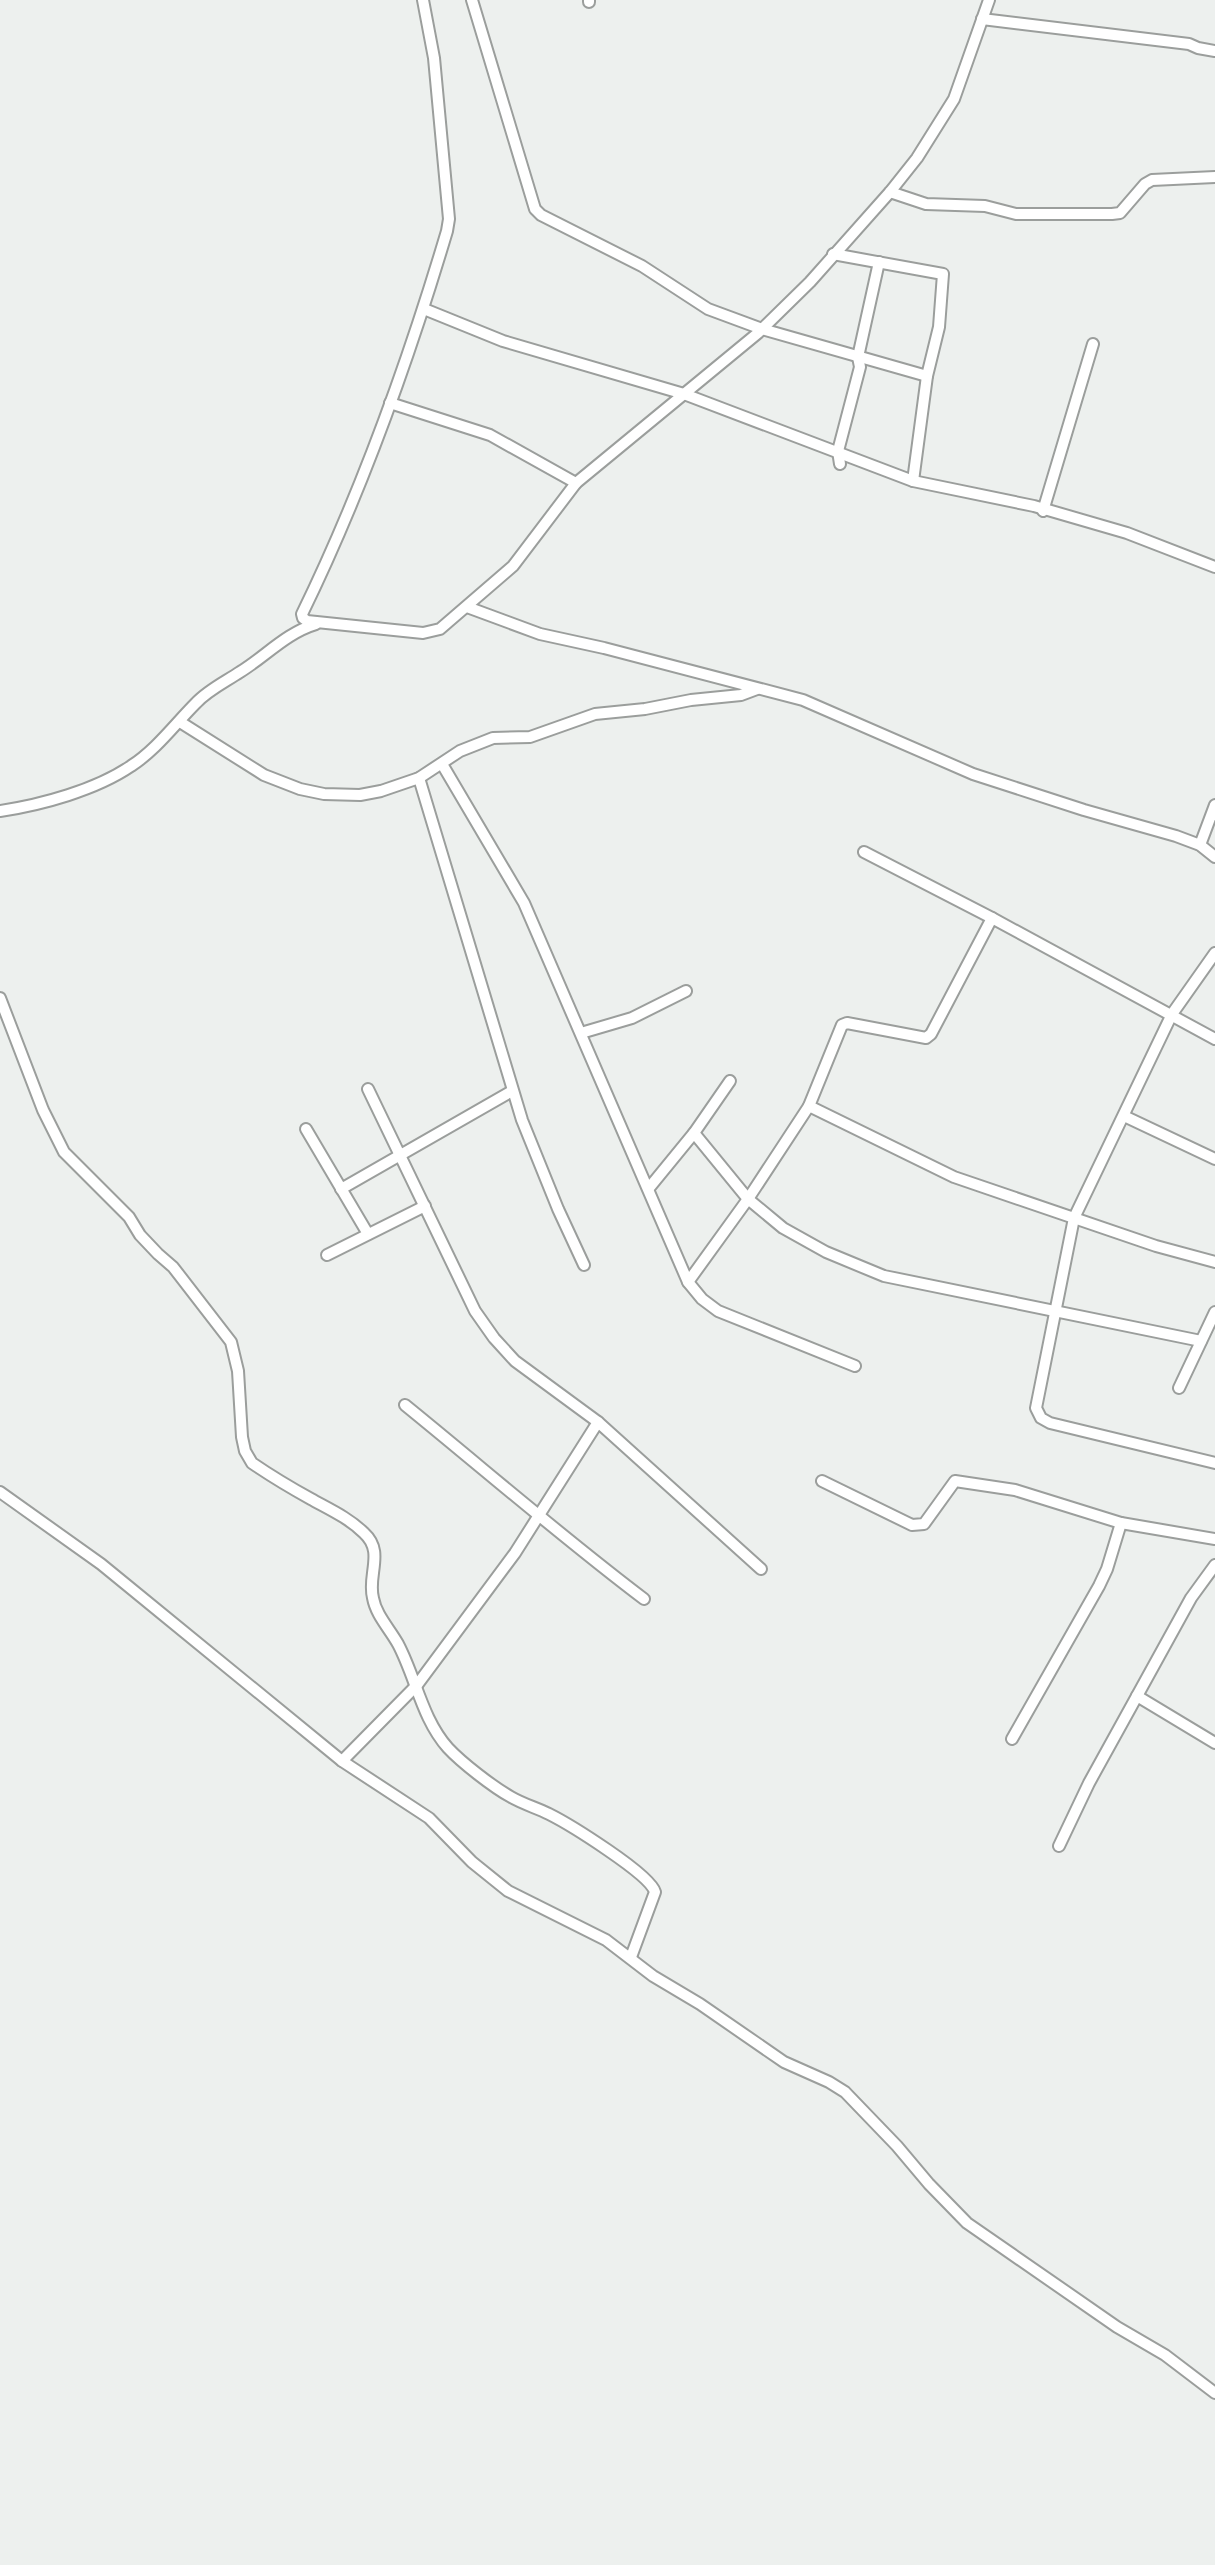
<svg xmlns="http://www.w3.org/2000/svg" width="1215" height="2565" font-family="'PT Sans',sans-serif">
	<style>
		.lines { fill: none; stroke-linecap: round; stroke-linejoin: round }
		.minor-casing { stroke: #9b9e9c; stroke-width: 14 }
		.minor { stroke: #fff; stroke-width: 10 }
	</style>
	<rect width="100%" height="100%" fill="#edf0ee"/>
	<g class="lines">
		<g class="minor-casing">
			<g id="minor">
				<path d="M 423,0 L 434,58 L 449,219 L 447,231 C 408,362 362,491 302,614 L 303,618 L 307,621 L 423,633 L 440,629 L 513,566 L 576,483 L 758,333 L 810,282 L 890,192 L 917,158 L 954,99 L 989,0"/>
				<path d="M 472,0 L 535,209 L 541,215 L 642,266 L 708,309 L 762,329 L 927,376"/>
				<path d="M 589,2 L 589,0"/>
				<path d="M 982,19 L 1189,44 L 1198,48 L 1215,51"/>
				<path d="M 890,192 L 926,204 L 985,206 L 1016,214 L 1112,214 L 1120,213 L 1145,184 L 1152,180 L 1215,177"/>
				<path d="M 833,254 L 943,274 L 939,327 L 927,376 L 913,481"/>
				<path d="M 424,309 L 503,341 L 684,394 L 913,481 L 1034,506 L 1127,533 L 1215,567"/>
				<path d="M 390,403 L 490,435 L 576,483"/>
				<path d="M 840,464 L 838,451 L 860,367 L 858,357 L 879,262"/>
				<path d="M 1043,511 L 1093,344"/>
				<path d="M 467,607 L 540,634 L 604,648 L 803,700 L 973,774 L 1084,810 L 1176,836 L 1200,845 L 1215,857"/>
				<path d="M 180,722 L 264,775 L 300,789 L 324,794 L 360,795 L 381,791 L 419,778 L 460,751 L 493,738 L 530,737 L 595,714 L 645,709 L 691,700 L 741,695 L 757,689"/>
				<path d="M 442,764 L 524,903 L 688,1282 L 702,1299 L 718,1311 L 855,1366"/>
				<path d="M 419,778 L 522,1120 L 558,1209 L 584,1265"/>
				<path d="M 0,811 C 41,805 96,790 131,766 C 156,750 175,724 196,703 C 208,690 225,682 240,672 C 266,656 286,633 316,624"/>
				<path d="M 1200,845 L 1215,805"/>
				<path d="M 864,852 L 992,918 L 1215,1039"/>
				<path d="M 1215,953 L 1172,1014 L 1074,1218 L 1036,1408 L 1041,1418 L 1050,1423 L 1215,1463"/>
				<path d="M 0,998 L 43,1110 L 64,1152 L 129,1217 L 140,1235 L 158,1254 L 173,1267 L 231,1342 L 238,1371 L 242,1437 L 245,1451 L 252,1463 C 271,1476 291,1488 311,1499 C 329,1509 349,1518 364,1533 C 385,1552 367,1575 373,1598 C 376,1615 389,1628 398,1644 C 416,1678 422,1719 448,1748 C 462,1763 493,1787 511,1797 C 523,1804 537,1808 549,1814 C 569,1824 650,1874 655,1892 L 631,1957"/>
				<path d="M 581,1033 L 632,1018 L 686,991"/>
				<path d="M 368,1089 L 475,1311 L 494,1338 L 515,1361 L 598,1422 L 761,1569"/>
				<path d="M 809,1106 L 954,1177 L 1156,1246 L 1215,1262"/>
				<path d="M 1124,1116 L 1215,1159"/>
				<path d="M 306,1129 L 368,1234"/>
				<path d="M 694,1133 L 748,1199 L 783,1228 L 826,1252 L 884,1276 L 1201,1341"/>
				<path d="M 649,1188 L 694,1133 L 730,1081"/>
				<path d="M 341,1189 L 512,1091"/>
				<path d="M 327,1255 L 425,1206"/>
				<path d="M 688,1282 L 748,1199 L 809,1106 L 842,1025 L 847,1023 L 926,1038 L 931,1034 L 992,918"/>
				<path d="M 1179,1388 L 1215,1312"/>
				<path d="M 405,1405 C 485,1470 562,1537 644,1599"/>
				<path d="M 822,1481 L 912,1525 L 924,1524 L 955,1481 L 1015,1490 L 1121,1523"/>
				<path d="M 0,1492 L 101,1564 L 342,1761 L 429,1818 L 472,1862 L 508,1891 L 606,1940 L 653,1976 L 700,2004 L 784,2062 L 829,2082 L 845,2092 L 897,2146 L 929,2184 L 967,2223 L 1117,2327 L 1165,2355 L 1215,2393"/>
				<path d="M 1137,1696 L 1191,1598 L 1215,1565"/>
				<path d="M 1012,1739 L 1099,1586 L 1107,1569 L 1121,1523 L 1215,1539"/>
				<path d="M 342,1761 L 417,1685 L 515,1553 L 598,1422"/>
				<path d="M 1059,1846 L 1089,1783 L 1137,1696 L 1215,1743"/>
			</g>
		</g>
		<use href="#minor" class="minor"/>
	</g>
</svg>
